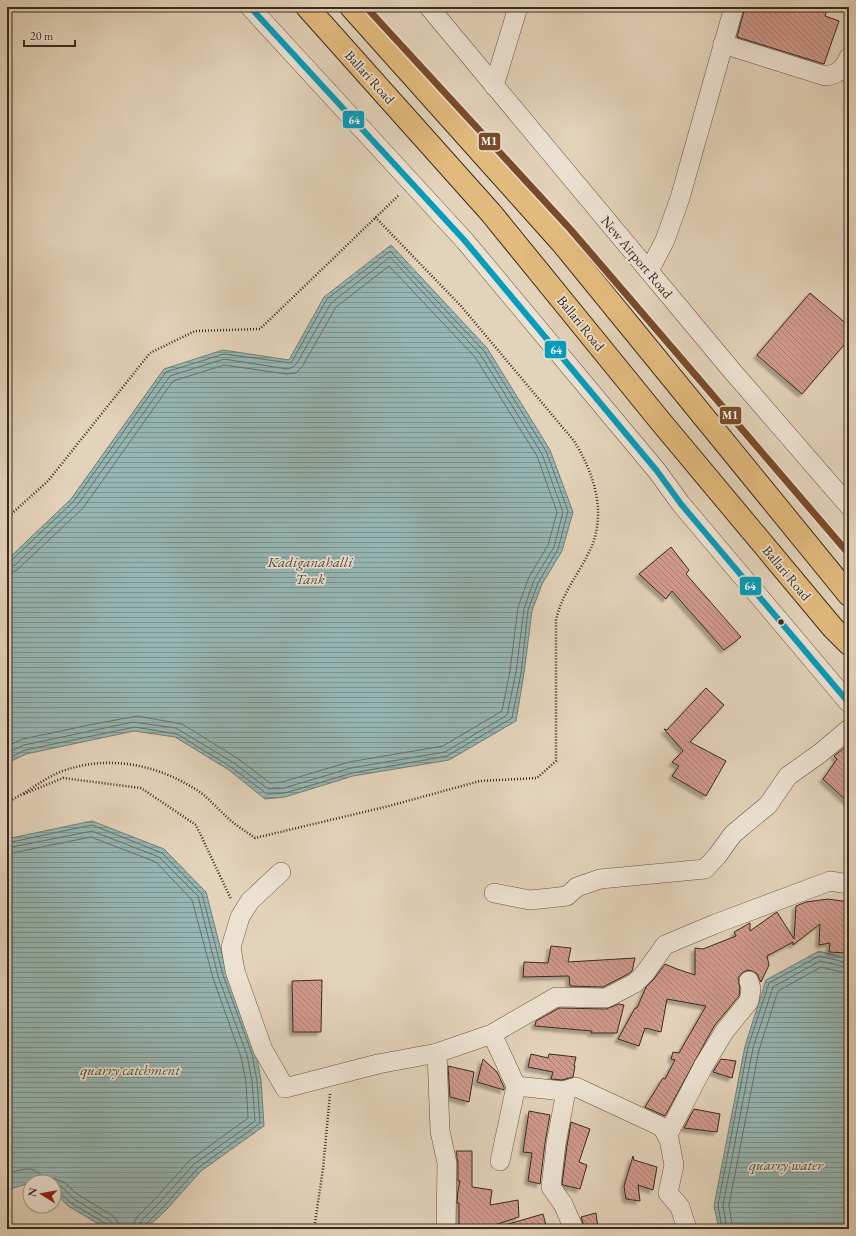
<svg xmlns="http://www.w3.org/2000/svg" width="856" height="1236" font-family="'EB Garamond',serif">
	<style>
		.water { fill: url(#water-rules); stroke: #717f78 }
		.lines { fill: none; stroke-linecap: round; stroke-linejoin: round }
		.shore { stroke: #687169; stroke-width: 1 }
		.building { fill: url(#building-back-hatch); stroke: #392b1e; filter: url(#shadow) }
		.minor-casing { stroke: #645545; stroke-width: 20 }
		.highway-casing { stroke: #392b1e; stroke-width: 24 }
		.path { stroke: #392b1e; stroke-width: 2.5; stroke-dasharray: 1 2; stroke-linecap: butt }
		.minor { stroke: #ede2d2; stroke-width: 19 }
		.highway { stroke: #e2ba7d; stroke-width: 22 }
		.bus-1-casing { stroke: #ede2d2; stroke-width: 9 }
		.bus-1 { stroke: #069cbc; stroke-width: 6 }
		.metro-1-casing { stroke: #ede2d2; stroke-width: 10 }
		.metro-1 { stroke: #7a4b2a; stroke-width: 7 }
		.bus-dot { fill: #392b1e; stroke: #ede2d2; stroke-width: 1.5 }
		.labels { text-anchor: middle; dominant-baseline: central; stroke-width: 3.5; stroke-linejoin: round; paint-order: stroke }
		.street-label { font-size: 14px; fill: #392b1e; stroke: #ede2d2 }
		.water-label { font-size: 15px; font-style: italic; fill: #504e44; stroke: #ede2d2 }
		.line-badge { stroke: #ede2d2; stroke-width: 1.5 }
		.badge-label { font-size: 11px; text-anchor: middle; font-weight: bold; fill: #fff }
	</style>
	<defs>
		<pattern id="water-rules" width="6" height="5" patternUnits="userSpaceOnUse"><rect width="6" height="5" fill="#96b7b4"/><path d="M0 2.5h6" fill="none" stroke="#7b9592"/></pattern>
		<pattern id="building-back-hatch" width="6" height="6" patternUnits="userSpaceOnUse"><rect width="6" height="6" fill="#d19a8d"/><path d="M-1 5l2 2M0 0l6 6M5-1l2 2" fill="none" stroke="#ab7e73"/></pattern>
		<filter id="shadow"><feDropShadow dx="-3.5" dy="3.5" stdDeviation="1" flood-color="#0004"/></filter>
	</defs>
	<rect width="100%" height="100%" fill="#e3d3ba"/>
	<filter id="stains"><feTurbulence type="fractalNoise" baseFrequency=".005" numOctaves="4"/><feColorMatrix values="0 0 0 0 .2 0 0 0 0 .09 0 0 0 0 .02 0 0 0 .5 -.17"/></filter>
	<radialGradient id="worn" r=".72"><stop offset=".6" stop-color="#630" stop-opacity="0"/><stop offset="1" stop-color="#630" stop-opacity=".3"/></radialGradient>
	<g class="water">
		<path d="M 391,245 L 487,348 L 550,450 L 573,512 L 562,551 L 542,584 L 532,611 L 524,673 L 516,721 L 449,760 L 353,776 L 285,797 L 265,799 L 229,770 L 175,737 L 134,731 L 26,754 L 7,763 L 7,560 L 71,499 L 164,369 L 223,350 L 289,360 L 324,297 Z"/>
		<path d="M 92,821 L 164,849 L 206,892 L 227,974 L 256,1053 L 261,1080 L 264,1126 L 201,1171 L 167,1209 L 146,1229 L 107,1229 L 68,1206 L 54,1192 L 54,1182 L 43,1182 L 41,1180 L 30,1182 L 30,1183 L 7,1190 L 7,840 L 11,838 Z"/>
		<path d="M 819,951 L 849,959 L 849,1229 L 719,1229 L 714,1206 L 745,1046 L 766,980 Z"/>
	</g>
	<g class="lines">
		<g class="shore">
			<path d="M 7,562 L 11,561 L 74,501 L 166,372 L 224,354 L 291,363 L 327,299 L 390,251 L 484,351 L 546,451 L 568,511 L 558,549 L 538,583 L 528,610 L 521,673 L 512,718 L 447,756 L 352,773 L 285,793 L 267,794 L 231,767 L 177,734 L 135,727 L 25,750 L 7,759"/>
			<path d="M 7,567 L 15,565 L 78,504 L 170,376 L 224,359 L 287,369 L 293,367 L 297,363 L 331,303 L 390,257 L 480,354 L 542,454 L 563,512 L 554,547 L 534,580 L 524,609 L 516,672 L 507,715 L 445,752 L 351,768 L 284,788 L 268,789 L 234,763 L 176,728 L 133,722 L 24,745 L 7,753"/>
			<path d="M 7,573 L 13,572 L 18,569 L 83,508 L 173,381 L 224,365 L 287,374 L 296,373 L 302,367 L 336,307 L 389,266 L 475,357 L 537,456 L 557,512 L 548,545 L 529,577 L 518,607 L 510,671 L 502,711 L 443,746 L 349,762 L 282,782 L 270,783 L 237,758 L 182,724 L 137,716 L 89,725 L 23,739 L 7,746"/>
			<path d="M 7,843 L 92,825 L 162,853 L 202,894 L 223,975 L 252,1054 L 257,1081 L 260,1123 L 198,1168 L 164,1206 L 145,1225 L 144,1229"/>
			<path d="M 7,848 L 92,831 L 159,857 L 198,896 L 218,976 L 247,1055 L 252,1081 L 255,1121 L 194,1164 L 160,1202 L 141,1221 L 139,1229"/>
			<path d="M 7,854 L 91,837 L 156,862 L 192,900 L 213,978 L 241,1057 L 246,1082 L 248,1118 L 190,1160 L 156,1198 L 137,1217 L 134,1223 L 133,1229"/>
			<path d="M 7,1174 C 24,1169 34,1163 45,1181 L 55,1179 L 64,1182 L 77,1194 L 113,1216 L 118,1222 L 119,1229"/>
			<path d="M 54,1185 L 61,1186 L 74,1199 L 109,1220 L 112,1223 L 113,1229"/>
			<path d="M 54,1190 L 58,1191 L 71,1203 L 106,1224 L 108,1229"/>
			<path d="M 722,1229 L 718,1205 L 748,1047 L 769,983 L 819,956 L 849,963"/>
			<path d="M 727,1229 L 723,1205 L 753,1048 L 773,987 L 820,961 L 849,968"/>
			<path d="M 733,1229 L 729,1205 L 759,1050 L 778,991 L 821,967 L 849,974"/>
		</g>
	</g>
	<g class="building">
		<path d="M 745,7 L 828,7 L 825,16 L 839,21 L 824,64 L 737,37 Z"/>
		<path d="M 810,293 L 849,326 L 849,339 L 802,394 L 757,355 Z"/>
		<path d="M 671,547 L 689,570 L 686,574 L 741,637 L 724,650 L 672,591 L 666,599 L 639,574 Z"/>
		<path d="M 706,688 L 724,705 L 690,742 L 726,761 L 706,796 L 672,776 L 679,766 L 672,762 L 683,751 L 664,729 L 667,730 Z"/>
		<path d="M 849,745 L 849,803 L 823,779 L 837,759 L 834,756 L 844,748 L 845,749 Z"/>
		<path d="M 828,899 L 849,902 L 849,953 L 829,952 L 830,943 L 819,945 L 820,924 L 793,945 L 793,942 L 767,956 L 769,965 L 761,982 L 757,974 L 752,971 L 747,970 L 742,973 L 738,978 L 740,989 L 739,996 L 715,1025 L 708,1037 L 665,1116 L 645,1107 L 663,1078 L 665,1079 L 675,1060 L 671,1059 L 673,1052 L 679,1053 L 706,1006 L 667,999 L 661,1032 L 645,1028 L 639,1046 L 618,1039 L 635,1008 L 637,1008 L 646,987 L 654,979 L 665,964 L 677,969 L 695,975 L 695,948 L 703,949 L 736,936 L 734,932 L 750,923 L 750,931 L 777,912 L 794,939 L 796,906 L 806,902 Z"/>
		<path d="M 551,946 L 571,948 L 568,962 L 635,958 L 632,971 L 628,974 L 603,987 L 570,986 L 569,976 L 523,977 L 524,962 L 548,963 Z"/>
		<path d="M 322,980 L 321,1032 L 293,1032 L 292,981 Z"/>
		<path d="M 619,1004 L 624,1005 L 617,1033 L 591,1033 L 592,1031 L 535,1026 L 536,1021 L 559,1008 L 606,1009 Z"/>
		<path d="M 531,1054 L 548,1058 L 549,1054 L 576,1057 L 574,1066 L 575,1066 L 573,1077 L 562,1080 L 551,1079 L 553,1072 L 528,1067 Z"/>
		<path d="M 483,1059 L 497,1072 L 504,1087 L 504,1090 L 477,1082 Z"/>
		<path d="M 721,1059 L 736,1061 L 732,1078 L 713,1072 Z"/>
		<path d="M 448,1066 L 474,1072 L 469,1102 L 450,1097 Z"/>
		<path d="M 694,1109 L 720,1114 L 717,1132 L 684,1128 Z"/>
		<path d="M 529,1111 L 550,1115 L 545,1143 L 540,1184 L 528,1181 L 532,1153 L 523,1152 Z"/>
		<path d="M 571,1122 L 590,1129 L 579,1162 L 587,1165 L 580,1189 L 563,1185 L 562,1184 L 567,1146 Z"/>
		<path d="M 456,1151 L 472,1151 L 472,1187 L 492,1190 L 490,1205 L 518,1200 L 519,1217 L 482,1229 L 459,1229 L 459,1203 L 457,1203 L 458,1191 L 460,1181 L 458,1181 L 458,1163 Z"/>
		<path d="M 633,1156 L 634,1160 L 657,1167 L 653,1190 L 638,1185 L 640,1201 L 626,1199 L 624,1186 Z"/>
		<path d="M 596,1213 L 598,1229 L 585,1229 L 581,1217 Z"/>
		<path d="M 543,1214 L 547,1229 L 505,1229 L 505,1225 Z"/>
	</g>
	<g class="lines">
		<g class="minor-casing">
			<g id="minor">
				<path d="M 250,7 L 465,241 L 657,471 L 681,504 L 849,703"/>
				<path d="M 429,7 L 733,372 L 849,506"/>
				<path d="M 723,44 L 825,76 C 838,75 844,68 849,57"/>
				<path d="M 494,86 L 518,7"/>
				<path d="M 649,271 L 665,240 L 680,198 L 734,7"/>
				<path d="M 281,872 L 250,901 L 240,917 L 231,947 L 235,971 L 263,1050 L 285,1088 L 378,1064 L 437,1053 L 492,1034 L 556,997 L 606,998 L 635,983 L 645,973 L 665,945 L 715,924 L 830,881 L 849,884"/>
				<path d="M 494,893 L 530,900 L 550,898 L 567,896 L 577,887 L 600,879 L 705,869 L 717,856 L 733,834 L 768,805 L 788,776 L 819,754 L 849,729"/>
				<path d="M 492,1034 L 516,1086 L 563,1091 L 576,1087 L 662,1127 L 669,1139 L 674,1165 L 668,1193 L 680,1207 L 687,1229"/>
				<path d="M 437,1053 L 440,1131 L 447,1163 L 446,1229"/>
				<path d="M 566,1091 L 556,1144 L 551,1187 L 563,1204 L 574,1229"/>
				<path d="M 667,1136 L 704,1065 L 724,1032 L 749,1001 L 751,989 L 749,981"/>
				<path d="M 500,1161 L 516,1086"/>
			</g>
		</g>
		<g class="highway-casing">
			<g id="highway">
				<path d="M 307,7 L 491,213 L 661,422 L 833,628 L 849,644"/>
				<path d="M 351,7 L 563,244 L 849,595"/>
			</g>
		</g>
		<g class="path">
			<path d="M 7,518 L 48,481 L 150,353 L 195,331 L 260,329 L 399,195"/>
			<path d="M 24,794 L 63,778 L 141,788 L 196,825 L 231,899"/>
			<path d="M 7,802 C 26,794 41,780 60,772 C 109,753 162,765 204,795 C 213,803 221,812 230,820 C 238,827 247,832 255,838 L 389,806 L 480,781 L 537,778 L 556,761 L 556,620 C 561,597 574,580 585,560 C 588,554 592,547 594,540 C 605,506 592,470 574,441 L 461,306 L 375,217"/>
			<path d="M 314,1229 L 323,1169 L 330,1094"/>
		</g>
		<use href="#minor" class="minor"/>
		<use href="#highway" class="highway"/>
		<g class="bus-1-casing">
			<path id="bus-1" d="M 250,7 L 465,241 L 657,471 L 681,504 L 849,703"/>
		</g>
		<use href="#bus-1" class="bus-1"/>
		<g class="metro-1-casing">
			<path id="metro-1" d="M 366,7 L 571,230 L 849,554"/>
		</g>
		<use href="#metro-1" class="metro-1"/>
	</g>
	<circle class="bus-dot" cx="781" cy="622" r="3.5"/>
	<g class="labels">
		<g class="street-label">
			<text transform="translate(370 77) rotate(48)">Ballari Road</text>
			<text transform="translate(637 257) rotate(50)">New Airport Road</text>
			<text transform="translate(581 323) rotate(51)">Ballari Road</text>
			<text transform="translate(787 573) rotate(50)">Ballari Road</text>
		</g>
		<g class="water-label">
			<text x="310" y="561">Kadiganahalli<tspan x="310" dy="17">Tank</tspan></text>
			<text x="130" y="1069">quarry catchment</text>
			<text x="786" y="1164">quarry water</text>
		</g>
	</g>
	<g class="line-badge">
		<rect x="342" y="110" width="23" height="19" rx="4" fill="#069cbc"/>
		<rect x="478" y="132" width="23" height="19" rx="4" fill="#7a4b2a"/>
		<rect x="544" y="340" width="23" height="19" rx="4" fill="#069cbc"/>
		<rect x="719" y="406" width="23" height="19" rx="4" fill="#7a4b2a"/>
		<rect x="739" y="576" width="23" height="20" rx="4" fill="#069cbc"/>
	</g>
	<g class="badge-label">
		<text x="354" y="124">64</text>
		<text x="489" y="145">M1</text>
		<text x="556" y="354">64</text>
		<text x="730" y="419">M1</text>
		<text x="750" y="590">64</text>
	</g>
	<rect width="856" height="1236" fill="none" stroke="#e3d3ba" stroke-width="24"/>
	<rect x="8" y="8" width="840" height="1220" fill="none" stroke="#392b1e" stroke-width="2"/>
	<rect x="12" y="12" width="832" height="1212" fill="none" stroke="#392b1e"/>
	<g transform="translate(42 1194) rotate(281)"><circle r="19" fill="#ede2d2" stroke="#a5998a"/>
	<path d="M0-3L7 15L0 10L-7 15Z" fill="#8f2418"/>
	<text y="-6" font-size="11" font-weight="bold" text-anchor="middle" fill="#392b1e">N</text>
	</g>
	<path d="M24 40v6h51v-6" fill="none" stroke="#392b1e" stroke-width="2"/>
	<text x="30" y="40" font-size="12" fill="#392b1e" stroke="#ede2d2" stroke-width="3" paint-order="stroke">20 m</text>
	<rect width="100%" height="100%" filter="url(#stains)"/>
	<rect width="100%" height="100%" fill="url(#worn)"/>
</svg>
